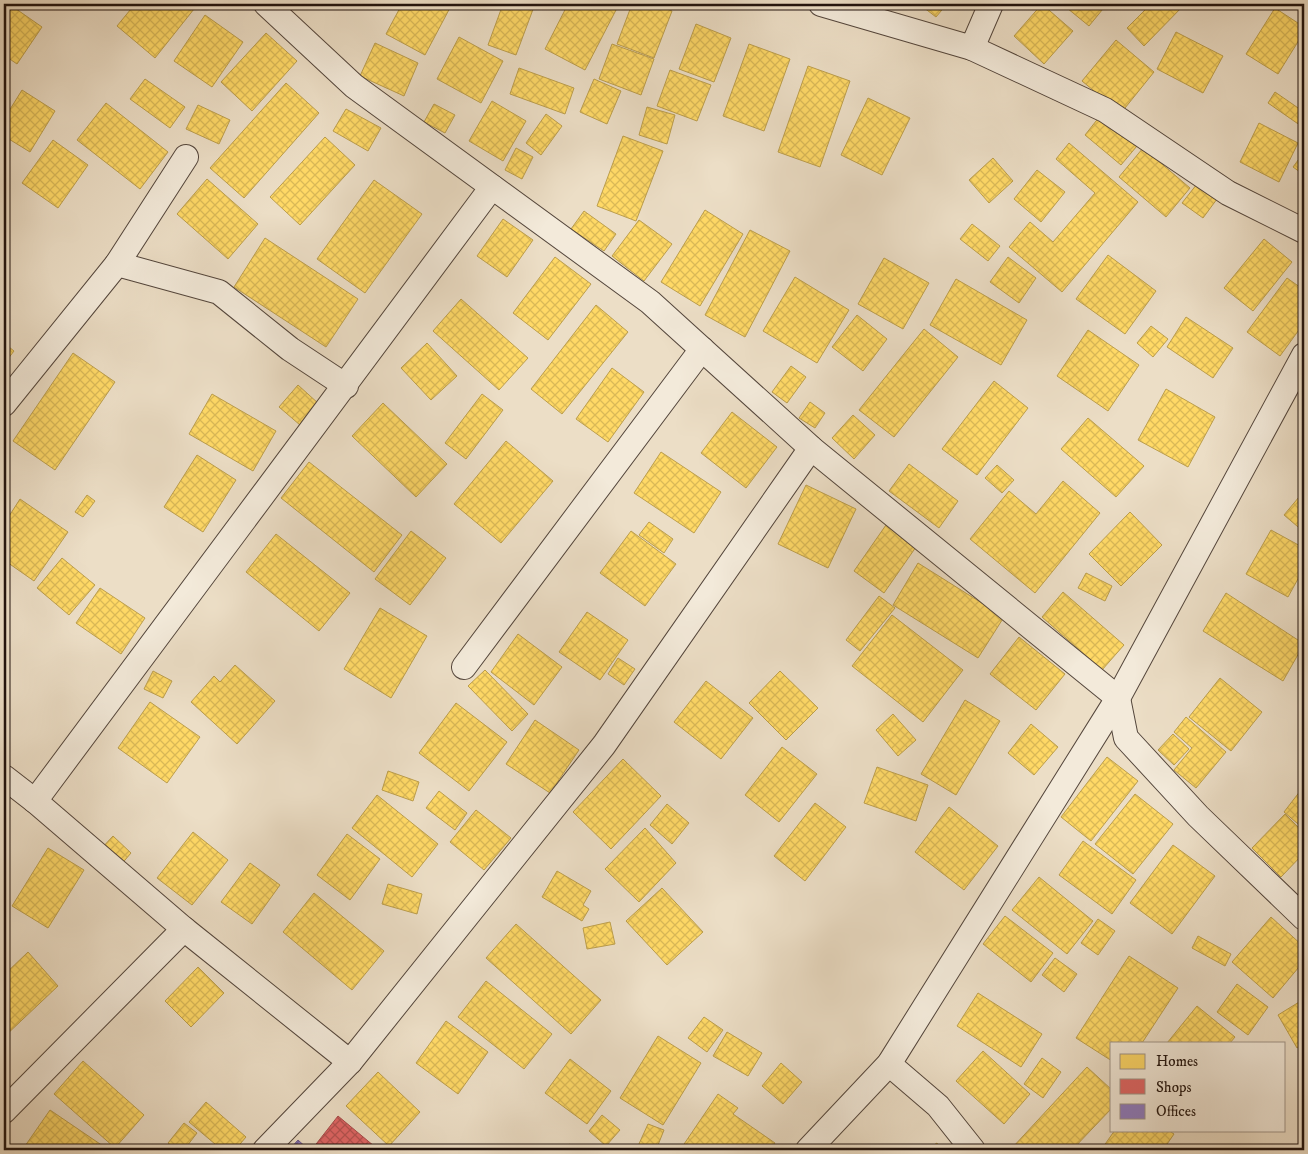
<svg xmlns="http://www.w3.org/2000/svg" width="1308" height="1154" font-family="'IM FELL DW Pica',serif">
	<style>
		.homes { fill: url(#homes-cross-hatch); stroke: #bc9e4c }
		.shops { fill: url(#shops-cross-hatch); stroke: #a74d4c }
		.offices { fill: url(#offices-cross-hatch); stroke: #6d5c8d }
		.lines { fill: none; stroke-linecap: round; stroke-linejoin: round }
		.street-casing { stroke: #54463c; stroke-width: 26 }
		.street { stroke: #f3eada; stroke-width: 24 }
	</style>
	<defs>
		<pattern id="homes-cross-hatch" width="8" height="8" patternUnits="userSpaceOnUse" patternTransform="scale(1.25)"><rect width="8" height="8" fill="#ffd966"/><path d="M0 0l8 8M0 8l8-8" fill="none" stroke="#dab957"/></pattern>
		<pattern id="shops-cross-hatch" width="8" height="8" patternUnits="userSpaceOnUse" patternTransform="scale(1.25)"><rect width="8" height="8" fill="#e06666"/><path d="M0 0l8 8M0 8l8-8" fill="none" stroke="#b55352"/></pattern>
		<pattern id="offices-cross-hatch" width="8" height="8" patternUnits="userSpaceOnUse" patternTransform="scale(1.25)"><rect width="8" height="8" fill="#8e7cc3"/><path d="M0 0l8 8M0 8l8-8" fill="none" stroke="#74649d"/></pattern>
	</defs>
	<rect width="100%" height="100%" fill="#ecdec6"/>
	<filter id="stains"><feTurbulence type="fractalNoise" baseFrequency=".004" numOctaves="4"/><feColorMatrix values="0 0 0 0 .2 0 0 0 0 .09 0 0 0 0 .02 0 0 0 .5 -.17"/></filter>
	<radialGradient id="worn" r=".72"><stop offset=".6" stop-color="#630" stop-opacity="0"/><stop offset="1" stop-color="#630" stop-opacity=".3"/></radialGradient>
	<g class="homes">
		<path d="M 4,4 L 9,4 L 42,27 L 17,64 L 4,55 Z"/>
		<path d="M 135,4 L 198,4 L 155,58 L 117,26 Z"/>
		<path d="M 402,4 L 452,4 L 425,55 L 386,34 Z"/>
		<path d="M 503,4 L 535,4 L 516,55 L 488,45 Z"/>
		<path d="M 568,4 L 603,4 L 616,10 L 585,70 L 545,49 Z"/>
		<path d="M 632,4 L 655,4 L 672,11 L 654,58 L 617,44 Z"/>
		<path d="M 919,4 L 947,4 L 936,17 Z"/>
		<path d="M 1042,4 L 1073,31 L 1044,64 L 1014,36 Z"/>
		<path d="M 1062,4 L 1107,4 L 1089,26 Z"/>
		<path d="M 1151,4 L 1185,4 L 1144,46 L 1127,28 Z"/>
		<path d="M 1275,8 L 1304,27 L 1304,32 L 1278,74 L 1246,54 Z"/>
		<path d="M 205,15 L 243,42 L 212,87 L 174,61 Z"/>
		<path d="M 696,24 L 731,38 L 714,82 L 679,69 Z"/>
		<path d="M 1176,32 L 1223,56 L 1203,93 L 1157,69 Z"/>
		<path d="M 266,33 L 297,61 L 252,111 L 221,82 Z"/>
		<path d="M 459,37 L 503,61 L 481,103 L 437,79 Z"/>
		<path d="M 1116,40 L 1154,72 L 1121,113 L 1082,81 Z"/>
		<path d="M 375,43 L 418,63 L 404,96 L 360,76 Z"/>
		<path d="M 612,44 L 654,59 L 641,95 L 599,79 Z"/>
		<path d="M 749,44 L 790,59 L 764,131 L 723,116 Z"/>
		<path d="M 808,66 L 850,81 L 820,167 L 778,152 Z"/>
		<path d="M 519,68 L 574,88 L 565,114 L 510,94 Z"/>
		<path d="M 670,70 L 711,85 L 697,121 L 657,106 Z"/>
		<path d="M 145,79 L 185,107 L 170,128 L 130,99 Z"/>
		<path d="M 594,79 L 621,91 L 607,124 L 580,112 Z"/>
		<path d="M 286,83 L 319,113 L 244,198 L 210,168 Z"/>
		<path d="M 22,90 L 55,111 L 30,152 L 4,136 L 4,119 Z"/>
		<path d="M 1275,92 L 1304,112 L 1304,128 L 1268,103 Z"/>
		<path d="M 868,98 L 910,118 L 882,175 L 841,155 Z"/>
		<path d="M 492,101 L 526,121 L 503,161 L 469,141 Z"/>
		<path d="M 106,103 L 168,152 L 140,189 L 77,140 Z"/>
		<path d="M 434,104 L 455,115 L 445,133 L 424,122 Z"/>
		<path d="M 198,105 L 230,120 L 219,144 L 186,129 Z"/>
		<path d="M 647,107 L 675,115 L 667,144 L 639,135 Z"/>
		<path d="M 346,109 L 381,128 L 368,151 L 333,131 Z"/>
		<path d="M 546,114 L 562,126 L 541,155 L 526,143 Z"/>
		<path d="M 1100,116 L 1137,146 L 1121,165 L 1085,135 Z"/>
		<path d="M 1259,123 L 1298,143 L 1279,182 L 1240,162 Z"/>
		<path d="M 623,136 L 663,151 L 636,221 L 597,206 Z"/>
		<path d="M 325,137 L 355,165 L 300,225 L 270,197 Z"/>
		<path d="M 53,140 L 88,165 L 58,208 L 22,183 Z"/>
		<path d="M 1069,143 L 1138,202 L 1062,292 L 1009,247 L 1030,222 L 1053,242 L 1095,193 L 1056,159 Z"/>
		<path d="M 516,148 L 533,157 L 522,179 L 505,170 Z"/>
		<path d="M 1143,148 L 1190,188 L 1166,217 L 1119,177 Z"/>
		<path d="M 1304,152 L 1304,175 L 1293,167 Z"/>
		<path d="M 993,158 L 1013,181 L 989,203 L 969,180 Z"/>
		<path d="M 1037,170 L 1065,192 L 1041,222 L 1014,199 Z"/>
		<path d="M 207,179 L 258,224 L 228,259 L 177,214 Z"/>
		<path d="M 374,180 L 422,214 L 365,293 L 317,259 Z"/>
		<path d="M 1197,184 L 1217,199 L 1203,218 L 1182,203 Z"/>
		<path d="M 705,210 L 743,234 L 700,306 L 661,282 Z"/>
		<path d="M 584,211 L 616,234 L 604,251 L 571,229 Z"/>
		<path d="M 503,219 L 533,240 L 507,277 L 477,256 Z"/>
		<path d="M 639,220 L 672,244 L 644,281 L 612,256 Z"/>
		<path d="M 972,224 L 1000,246 L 988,261 L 960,239 Z"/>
		<path d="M 750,230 L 790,251 L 745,337 L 705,315 Z"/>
		<path d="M 265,238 L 358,299 L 326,347 L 234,287 Z"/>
		<path d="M 1264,239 L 1292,262 L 1253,311 L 1224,288 Z"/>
		<path d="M 1108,255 L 1156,291 L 1125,334 L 1076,299 Z"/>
		<path d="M 555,257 L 591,284 L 548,340 L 513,313 Z"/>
		<path d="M 1008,257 L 1036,278 L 1019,303 L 990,282 Z"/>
		<path d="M 884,258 L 929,283 L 903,329 L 858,304 Z"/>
		<path d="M 795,277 L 849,310 L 817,363 L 763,331 Z"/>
		<path d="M 1287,278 L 1304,290 L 1304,323 L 1280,356 L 1247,332 Z"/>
		<path d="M 956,279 L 1027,320 L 1001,365 L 930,325 Z"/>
		<path d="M 461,299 L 528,358 L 499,390 L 433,331 Z"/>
		<path d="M 596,305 L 628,332 L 562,414 L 531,389 Z"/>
		<path d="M 857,315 L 887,339 L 863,371 L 832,347 Z"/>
		<path d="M 1186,317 L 1233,348 L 1213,378 L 1167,347 Z"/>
		<path d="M 1151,326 L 1168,339 L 1153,357 L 1137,343 Z"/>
		<path d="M 924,329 L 958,357 L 894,437 L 859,410 Z"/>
		<path d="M 1088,330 L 1139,365 L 1108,411 L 1057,376 Z"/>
		<path d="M 4,343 L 14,351 L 4,364 Z"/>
		<path d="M 427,343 L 457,376 L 431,400 L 401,368 Z"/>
		<path d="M 73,353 L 115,382 L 55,470 L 13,441 Z"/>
		<path d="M 791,366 L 806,377 L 787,403 L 772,392 Z"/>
		<path d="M 612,368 L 644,392 L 608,442 L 576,419 Z"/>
		<path d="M 994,381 L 1028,408 L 977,475 L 942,449 Z"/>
		<path d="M 298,385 L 319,404 L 300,425 L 279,407 Z"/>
		<path d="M 1166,389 L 1215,417 L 1188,467 L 1138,440 Z"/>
		<path d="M 212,394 L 276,431 L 253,471 L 189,434 Z"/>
		<path d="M 482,394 L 503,410 L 466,459 L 445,443 Z"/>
		<path d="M 810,402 L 825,413 L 815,428 L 799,418 Z"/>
		<path d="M 383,403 L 447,464 L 416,497 L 352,436 Z"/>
		<path d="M 732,412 L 777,447 L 746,488 L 701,453 Z"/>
		<path d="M 853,415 L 875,435 L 854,459 L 832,438 Z"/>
		<path d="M 1088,418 L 1144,466 L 1116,497 L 1061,449 Z"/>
		<path d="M 506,441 L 553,481 L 501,543 L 454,504 Z"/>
		<path d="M 661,452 L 721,492 L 694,533 L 634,493 Z"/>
		<path d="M 197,455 L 236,480 L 203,532 L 164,507 Z"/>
		<path d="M 309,462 L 402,535 L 374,572 L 281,498 Z"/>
		<path d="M 909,464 L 958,501 L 939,528 L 889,491 Z"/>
		<path d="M 997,465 L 1014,480 L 1002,493 L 985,478 Z"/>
		<path d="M 1063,481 L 1100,513 L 1035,593 L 970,539 L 1009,491 L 1036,514 Z"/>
		<path d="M 806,485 L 856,509 L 828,568 L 778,544 Z"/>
		<path d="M 1304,491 L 1304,532 L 1284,515 Z"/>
		<path d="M 87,495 L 95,501 L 83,517 L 75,512 Z"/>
		<path d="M 20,499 L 68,532 L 34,581 L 4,560 L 4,524 Z"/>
		<path d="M 1130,512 L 1162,545 L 1121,586 L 1089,554 Z"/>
		<path d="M 649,522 L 673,539 L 664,553 L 639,535 Z"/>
		<path d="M 886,525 L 916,547 L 884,593 L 854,571 Z"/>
		<path d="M 1271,530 L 1304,548 L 1304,568 L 1288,597 L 1246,574 Z"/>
		<path d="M 411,531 L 446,558 L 410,605 L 375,579 Z"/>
		<path d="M 631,531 L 676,564 L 645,606 L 600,573 Z"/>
		<path d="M 276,534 L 350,593 L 319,631 L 246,572 Z"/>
		<path d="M 62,558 L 95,585 L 69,615 L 37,588 Z"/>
		<path d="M 918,563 L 1004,617 L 978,658 L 893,605 Z"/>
		<path d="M 1086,573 L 1112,586 L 1105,601 L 1078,588 Z"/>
		<path d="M 100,588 L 145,618 L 121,654 L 76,623 Z"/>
		<path d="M 1063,592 L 1124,645 L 1102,670 L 1042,617 Z"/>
		<path d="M 1226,593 L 1304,644 L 1283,681 L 1203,631 Z"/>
		<path d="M 879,596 L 895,608 L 860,651 L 846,640 Z"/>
		<path d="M 380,608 L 427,636 L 391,698 L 344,669 Z"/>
		<path d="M 587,612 L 628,640 L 600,680 L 559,652 Z"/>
		<path d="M 892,615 L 963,670 L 923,722 L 852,666 Z"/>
		<path d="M 518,634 L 562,667 L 534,705 L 491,672 Z"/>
		<path d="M 1019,637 L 1065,674 L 1036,710 L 990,674 Z"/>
		<path d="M 618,658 L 635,669 L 624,685 L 608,674 Z"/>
		<path d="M 235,665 L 275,701 L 237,744 L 191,702 L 214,676 L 220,682 Z"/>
		<path d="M 485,670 L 528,714 L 512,731 L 468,686 Z"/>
		<path d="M 153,671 L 172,681 L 163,698 L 144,689 Z"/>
		<path d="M 780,671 L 818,708 L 786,740 L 749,703 Z"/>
		<path d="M 1220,678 L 1262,712 L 1231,751 L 1189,717 Z"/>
		<path d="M 706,681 L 753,718 L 721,759 L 674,722 Z"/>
		<path d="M 965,700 L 1000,721 L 956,795 L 921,774 Z"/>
		<path d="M 150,702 L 200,737 L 167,783 L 118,748 Z"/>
		<path d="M 456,703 L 507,742 L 469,791 L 419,753 Z"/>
		<path d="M 893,714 L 916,740 L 898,756 L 876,730 Z"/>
		<path d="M 1186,717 L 1226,752 L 1196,788 L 1174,770 L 1192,748 L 1174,732 Z"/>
		<path d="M 535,720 L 579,750 L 550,793 L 506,764 Z"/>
		<path d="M 1031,724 L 1058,747 L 1034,775 L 1008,753 Z"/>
		<path d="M 1173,734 L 1189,749 L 1174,765 L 1158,750 Z"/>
		<path d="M 782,747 L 817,774 L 779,822 L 745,795 Z"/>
		<path d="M 1107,757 L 1138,781 L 1091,841 L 1061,817 Z"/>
		<path d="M 623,759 L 661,796 L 611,849 L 573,812 Z"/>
		<path d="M 877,767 L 928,785 L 916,821 L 864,803 Z"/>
		<path d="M 388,771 L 419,782 L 413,801 L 382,790 Z"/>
		<path d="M 1304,786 L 1304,829 L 1284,812 Z"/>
		<path d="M 439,791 L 467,813 L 455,830 L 426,808 Z"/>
		<path d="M 1135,794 L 1173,824 L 1133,874 L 1095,844 Z"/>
		<path d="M 377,795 L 438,844 L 412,877 L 352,828 Z"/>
		<path d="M 815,803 L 846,827 L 805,881 L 774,856 Z"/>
		<path d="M 667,804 L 689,823 L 672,844 L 650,825 Z"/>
		<path d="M 949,807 L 998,846 L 964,890 L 915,852 Z"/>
		<path d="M 476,810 L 511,838 L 484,870 L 450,842 Z"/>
		<path d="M 1285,814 L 1304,833 L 1304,853 L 1281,877 L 1252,848 Z"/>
		<path d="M 645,828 L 676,863 L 639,902 L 605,869 Z"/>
		<path d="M 193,832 L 228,860 L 192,905 L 157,878 Z"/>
		<path d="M 347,834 L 380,859 L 350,900 L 317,875 Z"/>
		<path d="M 113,836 L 131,853 L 119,867 L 100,850 Z"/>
		<path d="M 1083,841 L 1136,880 L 1112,914 L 1059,875 Z"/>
		<path d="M 1173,845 L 1215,876 L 1172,934 L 1130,903 Z"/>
		<path d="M 48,848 L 84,870 L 48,928 L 12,906 Z"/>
		<path d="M 250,863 L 280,885 L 252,924 L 221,902 Z"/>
		<path d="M 557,871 L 591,891 L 583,905 L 589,909 L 582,921 L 542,897 Z"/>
		<path d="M 1039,877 L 1093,921 L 1067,954 L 1012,910 Z"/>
		<path d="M 388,884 L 422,894 L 417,914 L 382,904 Z"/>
		<path d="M 662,888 L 703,932 L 667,965 L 626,921 Z"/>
		<path d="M 314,893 L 384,951 L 352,990 L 283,932 Z"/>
		<path d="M 1005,916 L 1053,953 L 1031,982 L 983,944 Z"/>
		<path d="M 1271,917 L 1304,947 L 1304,961 L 1273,998 L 1232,962 Z"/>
		<path d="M 1098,919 L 1115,931 L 1098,955 L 1081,943 Z"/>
		<path d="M 610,922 L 615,944 L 587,949 L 583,928 Z"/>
		<path d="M 516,924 L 601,1000 L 571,1034 L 486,958 Z"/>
		<path d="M 1198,936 L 1231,954 L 1225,966 L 1192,948 Z"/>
		<path d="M 28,952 L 58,986 L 4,1037 L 4,975 Z"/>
		<path d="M 1129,956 L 1178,988 L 1142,1043 L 1112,1043 L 1112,1061 L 1076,1038 Z"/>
		<path d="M 1055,958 L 1077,974 L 1064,992 L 1042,975 Z"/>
		<path d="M 198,967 L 224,993 L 191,1027 L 165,1001 Z"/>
		<path d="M 486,981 L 552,1034 L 524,1069 L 458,1017 Z"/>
		<path d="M 1237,984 L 1268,1007 L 1248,1035 L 1217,1012 Z"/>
		<path d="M 978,993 L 1042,1034 L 1021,1067 L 957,1026 Z"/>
		<path d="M 1304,999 L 1304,1043 L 1297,1048 L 1278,1015 Z"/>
		<path d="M 1197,1006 L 1235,1037 L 1230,1043 L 1167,1043 Z"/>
		<path d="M 704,1017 L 723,1030 L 707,1052 L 688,1038 Z"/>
		<path d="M 446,1021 L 488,1052 L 458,1094 L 416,1063 Z"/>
		<path d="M 727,1032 L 762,1053 L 748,1076 L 713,1056 Z"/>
		<path d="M 658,1036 L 701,1063 L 663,1125 L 620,1098 Z"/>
		<path d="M 983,1051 L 1030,1094 L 1004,1124 L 956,1081 Z"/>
		<path d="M 1042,1058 L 1061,1072 L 1043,1098 L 1024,1084 Z"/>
		<path d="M 570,1059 L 611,1091 L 587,1124 L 545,1093 Z"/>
		<path d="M 83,1061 L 144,1115 L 115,1148 L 54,1094 Z"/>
		<path d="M 781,1063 L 802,1082 L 783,1104 L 762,1086 Z"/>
		<path d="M 1087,1067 L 1112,1090 L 1112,1108 L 1072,1150 L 1014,1150 L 1012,1148 Z"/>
		<path d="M 378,1072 L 420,1112 L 389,1146 L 346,1106 Z"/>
		<path d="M 718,1094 L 738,1108 L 733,1114 L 775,1143 L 770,1150 L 680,1150 Z"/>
		<path d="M 206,1102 L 246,1137 L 235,1150 L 222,1150 L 189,1122 Z"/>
		<path d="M 50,1110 L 103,1146 L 100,1150 L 31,1150 L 25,1146 Z"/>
		<path d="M 602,1115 L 620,1130 L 606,1146 L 589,1131 Z"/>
		<path d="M 184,1123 L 197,1133 L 184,1150 L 177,1150 L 168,1143 Z"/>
		<path d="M 648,1124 L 664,1130 L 656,1150 L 638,1146 Z"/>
		<path d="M 1115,1130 L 1168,1130 L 1174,1134 L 1163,1150 L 1101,1150 Z"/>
		<path d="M 937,1143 L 941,1150 L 926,1150 Z"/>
		<path d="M 569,1144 L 578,1150 L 564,1150 Z"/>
	</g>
	<path class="shops" d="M 338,1116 L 374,1146 L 371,1150 L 316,1150 L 313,1148 Z"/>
	<path class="offices" d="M 298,1140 L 309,1150 L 289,1150 Z"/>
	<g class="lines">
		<g class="street-casing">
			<g id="street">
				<path d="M 266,4 L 354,86 L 650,302 L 811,448 L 1118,698 L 1126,738 L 1198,816 L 1304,918"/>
				<path d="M 821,4 L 972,48 L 991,4"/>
				<path d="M 972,48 L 1105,110 L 1228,193 L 1304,231"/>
				<path d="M 117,264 L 219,292 L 290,349 L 346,386"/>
				<path d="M 4,404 L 117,264 L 186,157"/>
				<path d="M 464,667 L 702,349"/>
				<path d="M 4,777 L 35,801 L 184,929 L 350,1062"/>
				<path d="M 35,801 L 492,187"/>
				<path d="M 889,1064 L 938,1106 L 973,1150"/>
				<path d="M 4,1111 L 184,929"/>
				<path d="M 265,1150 L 350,1062 L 604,745 L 811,448"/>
				<path d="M 808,1150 L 889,1064 L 1118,698 L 1304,355"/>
			</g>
		</g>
		<use href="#street" class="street"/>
	</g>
	<rect width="1308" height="1154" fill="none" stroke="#ecdec6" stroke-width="20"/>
	<rect x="5" y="5" width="1298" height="1144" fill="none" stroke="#21130e" stroke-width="2.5"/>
	<rect x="10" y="10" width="1288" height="1134" fill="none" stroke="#21130e"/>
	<rect x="1110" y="1042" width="175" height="90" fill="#f3eada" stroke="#9f9488"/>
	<rect x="1120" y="1054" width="25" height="15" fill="#ffd966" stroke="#9f9488"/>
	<text x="1156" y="1066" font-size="15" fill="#21130e">Homes</text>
	<rect x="1120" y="1079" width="25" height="15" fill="#e06666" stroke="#9f9488"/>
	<text x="1156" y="1092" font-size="15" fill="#21130e">Shops</text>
	<rect x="1120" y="1104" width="25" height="15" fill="#8e7cc3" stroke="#9f9488"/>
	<text x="1156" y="1116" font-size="15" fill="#21130e">Offices</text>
	<rect width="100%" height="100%" filter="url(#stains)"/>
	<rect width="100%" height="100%" fill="url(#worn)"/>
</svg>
